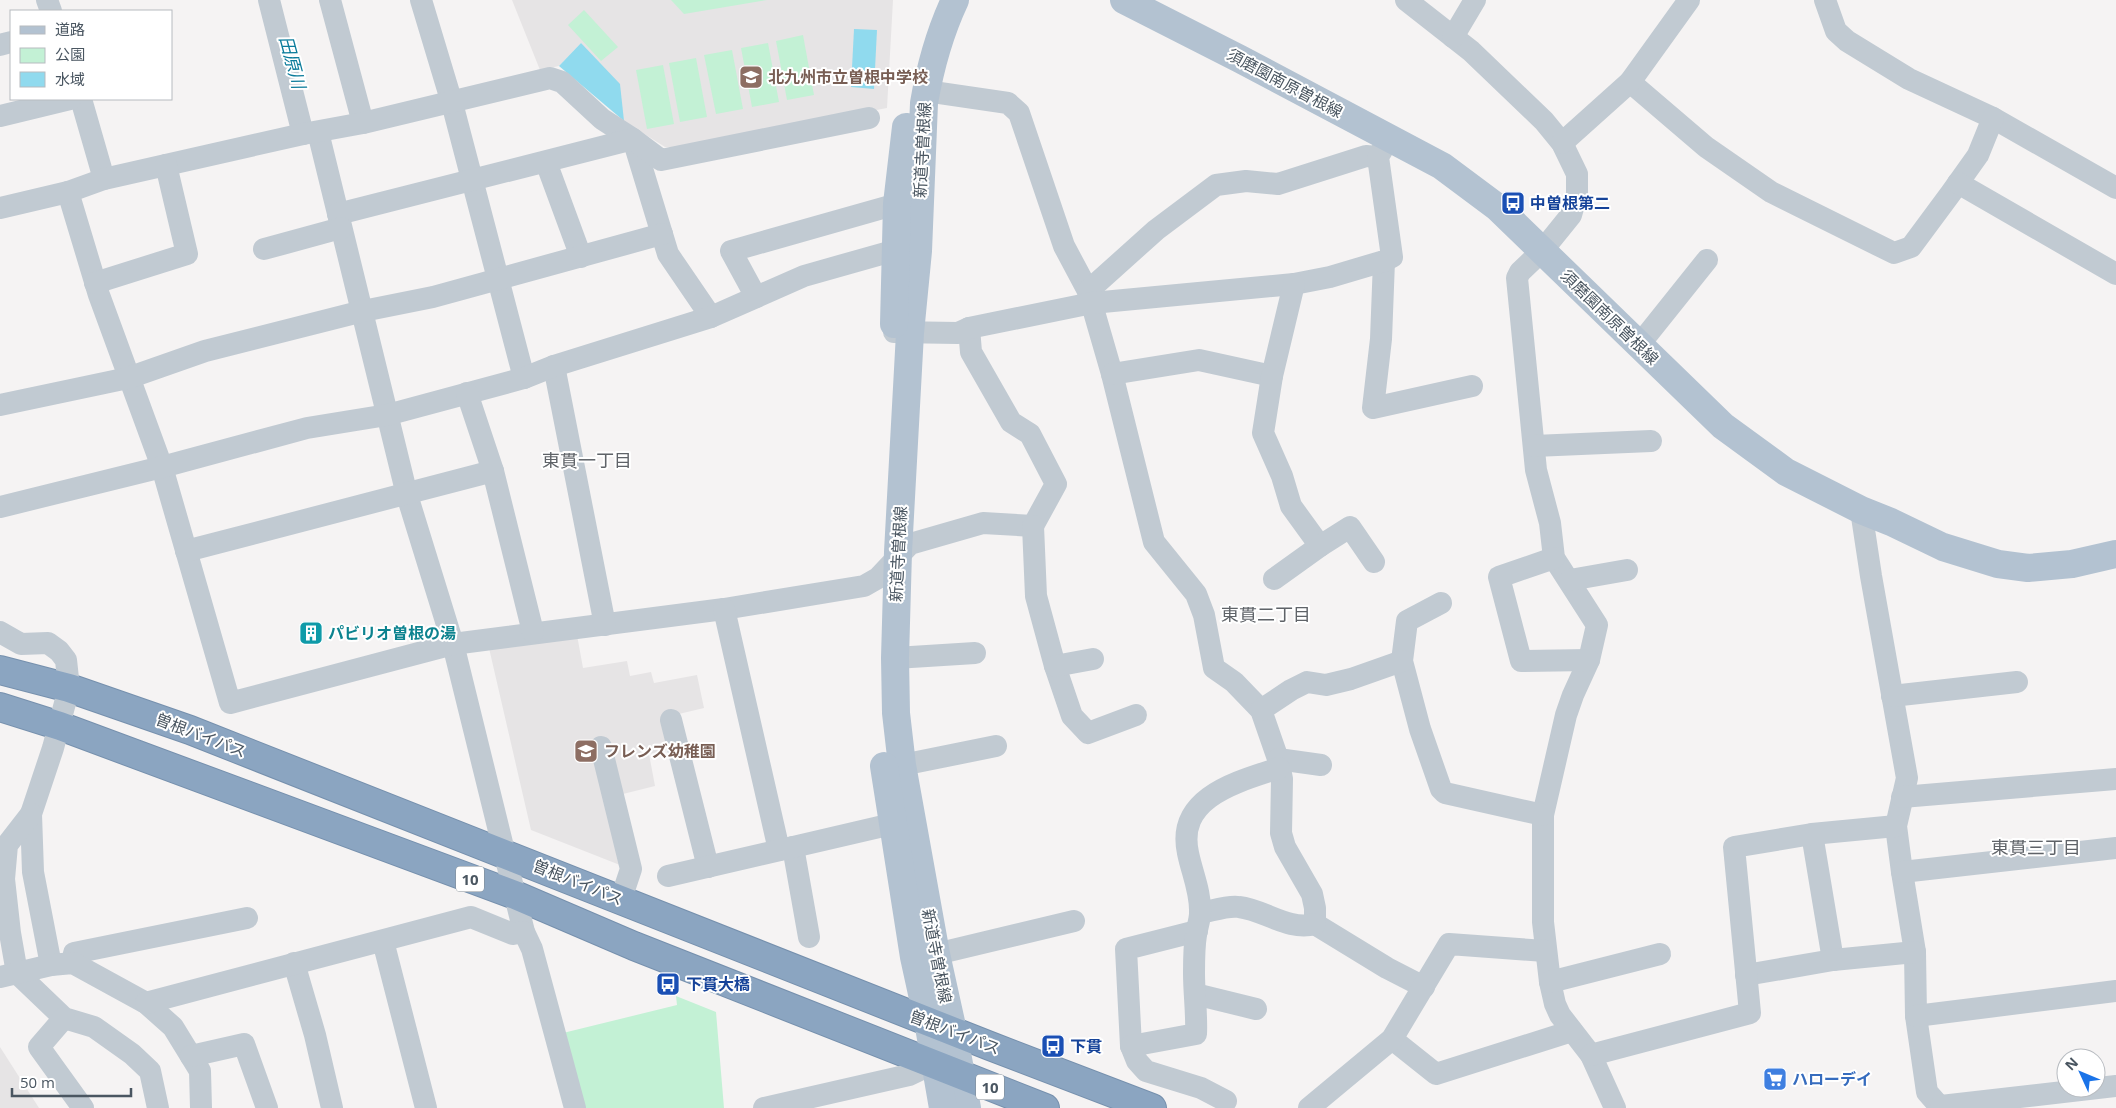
<svg xmlns="http://www.w3.org/2000/svg" width="2116" height="1108" font-family="'Open Sans','Noto Sans JP',sans-serif">
	<style>
		.education { fill: #e6e4e5 }
		.green { fill: #c3f1d5 }
		.water { fill: #90daee }
		.lines { fill: none; stroke-linecap: round; stroke-linejoin: round }
		.highway-casing { stroke: #7690ad; stroke-width: 30 }
		.minor { stroke: #c1cad2; stroke-width: 22 }
		.major { stroke: #b3c2d1; stroke-width: 28 }
		.highway { stroke: #8ba5c1; stroke-width: 28 }
		.labels { text-anchor: middle; dominant-baseline: central; stroke-width: 4; stroke-linejoin: round; paint-order: stroke }
		.shield { fill: #fff; stroke: #808990; stroke-width: 1 }
		.shield-label { font-size: 15px; font-weight: bold; fill: #4a5661 }
		.education-label { font-size: 16px; font-weight: bold; fill: #785e54; stroke: #fff; text-anchor: start }
		.street-label { font-size: 16px; fill: #4a5661; stroke: #fff }
		.transit-label { font-size: 16px; font-weight: bold; fill: #164399; stroke: #fff; text-anchor: start }
		.culture-label { font-size: 16px; font-weight: bold; fill: #0d838f; stroke: #fff; text-anchor: start }
		.shop-label { font-size: 16px; font-weight: bold; fill: #366cbe; stroke: #fff; text-anchor: start }
		.water-label { font-size: 18px; font-style: italic; fill: #0c7c9b; stroke: #fff }
		.neighbourhood-label { font-size: 18px; fill: #5f6368; stroke: #fff }
	</style>
	<rect width="100%" height="100%" fill="#f5f3f3"/>
	<g class="education">
		<path d="M 512,0 L 893,0 L 887,108 L 682,147 L 665,147 L 624,121 L 581,43 L 559,66 L 540,70 Z"/>
		<path d="M 577,635 L 583,668 L 627,661 L 630,676 L 651,672 L 654,683 L 697,675 L 704,708 L 662,718 L 671,749 L 649,754 L 655,786 L 607,798 L 625,867 L 531,830 L 489,648 Z"/>
		<path d="M 0,1047 L 39,1108 L 0,1108 Z"/>
	</g>
	<g class="green">
		<path d="M 671,0 L 767,0 L 684,14 Z"/>
		<path d="M 584,10 L 618,47 L 601,61 L 568,25 Z"/>
		<path d="M 803,35 L 814,95 L 787,100 L 776,41 Z"/>
		<path d="M 768,43 L 779,102 L 752,107 L 741,48 Z"/>
		<path d="M 732,50 L 743,109 L 716,114 L 704,55 Z"/>
		<path d="M 696,58 L 707,117 L 680,122 L 669,63 Z"/>
		<path d="M 663,65 L 674,124 L 647,129 L 636,70 Z"/>
		<path d="M 676,996 L 716,1012 L 724,1108 L 582,1108 L 563,1033 L 677,1005 Z"/>
	</g>
	<g class="water">
		<path d="M 854,29 L 877,30 L 874,89 L 851,87 Z"/>
		<path d="M 581,43 L 620,84 L 624,121 L 559,66 Z"/>
	</g>
	<g class="lines">
		<g class="highway-casing">
			<g id="highway">
				<path d="M 0,670 L 69,688 L 190,730 L 990,1046 L 1152,1108"/>
				<path d="M 0,707 L 60,726 L 515,895 L 634,946 L 1045,1108"/>
			</g>
		</g>
		<g class="minor">
			<path d="M 47,0 L 51,11"/>
			<path d="M 269,0 L 303,134"/>
			<path d="M 330,0 L 363,123"/>
			<path d="M 421,0 L 452,103 L 524,378"/>
			<path d="M 1406,0 L 1471,51 L 1544,121 L 1562,143 L 1577,174 L 1577,194 L 1571,215 L 1542,251 L 1520,272 L 1517,278 L 1536,470 L 1550,523 L 1554,558 L 1597,625 L 1589,660 L 1573,695 L 1566,715 L 1543,815 L 1543,922 L 1550,982 L 1555,1004 L 1560,1015 L 1591,1055 L 1615,1108"/>
			<path d="M 1825,0 L 1836,31 L 1847,41 L 1909,79 L 1993,118 L 2116,188"/>
			<path d="M 1453,37 L 1475,0"/>
			<path d="M 0,45 L 11,42"/>
			<path d="M 1630,82 L 1706,147 L 1771,192 L 1894,253 L 1911,247 L 1951,193 L 1978,155 L 1993,118"/>
			<path d="M 926,91 L 1008,103 L 1019,113 L 1064,246 L 1088,291 L 1112,374 L 1154,542 L 1196,594 L 1204,615 L 1214,668 L 1234,682 L 1261,710 L 1278,759 L 1282,779 L 1281,833 L 1285,847 L 1312,894 L 1315,908 L 1315,924 L 1387,968 L 1424,987"/>
			<path d="M 81,99 L 104,179"/>
			<path d="M 0,116 L 70,99"/>
			<path d="M 318,132 L 407,495 L 453,644 L 524,932 L 532,949 L 575,1108"/>
			<path d="M 1562,143 L 1630,82 L 1689,0"/>
			<path d="M 546,162 L 581,257"/>
			<path d="M 1958,183 L 2116,274"/>
			<path d="M 68,192 L 99,295 L 162,467 L 230,703 L 453,644 L 724,609 L 864,586 L 878,578 L 910,544 L 983,523 L 1033,526 L 1056,484 L 1030,434 L 1011,422 L 971,352 L 969,328"/>
			<path d="M 0,208 L 68,192 L 104,179 L 303,134 L 363,123 L 550,78 L 562,82 L 602,119 L 633,139 L 668,254 L 711,317"/>
			<path d="M 338,214 L 633,139 L 661,160 L 869,118"/>
			<path d="M 264,249 L 341,228"/>
			<path d="M 1384,261 L 1381,339 L 1373,408 L 1472,386"/>
			<path d="M 95,283 L 187,254 L 166,165"/>
			<path d="M 1088,291 L 1156,230 L 1216,185 L 1246,181 L 1278,184 L 1366,156 L 1378,157"/>
			<path d="M 756,297 L 731,251 L 897,204"/>
			<path d="M 894,332 L 958,333 L 969,328 L 1092,303 L 1294,284 L 1330,277 L 1384,261 L 1392,257 L 1378,157 L 1389,138"/>
			<path d="M 1639,345 L 1707,260"/>
			<path d="M 554,366 L 605,625"/>
			<path d="M 1112,374 L 1199,360 L 1272,376 L 1294,284"/>
			<path d="M 1272,376 L 1263,433 L 1282,476 L 1291,506 L 1320,546 L 1274,579"/>
			<path d="M 0,405 L 128,378 L 205,351 L 363,311 L 433,297 L 662,234"/>
			<path d="M 1534,446 L 1651,441"/>
			<path d="M 493,471 L 533,632"/>
			<path d="M 0,507 L 162,467 L 307,428 L 387,415 L 524,378 L 554,366 L 711,317 L 804,276 L 896,250 L 911,251"/>
			<path d="M 1861,510 L 1871,576 L 1907,778 L 1896,826 L 1902,872 L 1915,952 L 1916,1016 L 1927,1092 L 1941,1108"/>
			<path d="M 1033,526 L 1036,596 L 1055,666 L 1072,716 L 1088,733 L 1136,715"/>
			<path d="M 1320,546 L 1350,527 L 1374,562"/>
			<path d="M 186,551 L 493,471 L 467,393"/>
			<path d="M 1554,558 L 1499,577 L 1521,661 L 1589,660"/>
			<path d="M 1570,580 L 1627,570"/>
			<path d="M 1441,603 L 1407,621 L 1402,661 L 1420,729 L 1441,789 L 1445,793 L 1543,815"/>
			<path d="M 724,609 L 779,850"/>
			<path d="M 0,632 L 21,644 L 48,643 L 59,651 L 66,660 L 69,688 L 53,748 L 31,814 L 33,872 L 51,965"/>
			<path d="M 895,658 L 975,653"/>
			<path d="M 1055,666 L 1093,659"/>
			<path d="M 1892,696 L 2017,682"/>
			<path d="M 1261,710 L 1291,690 L 1307,682 L 1326,685 L 1351,679 L 1402,661"/>
			<path d="M 671,720 L 708,867"/>
			<path d="M 601,747 L 631,869 L 621,899"/>
			<path d="M 1278,759 L 1321,765"/>
			<path d="M 902,765 L 996,746"/>
			<path d="M 1902,797 L 2116,779"/>
			<path d="M 31,814 L 7,845 L 4,879 L 10,933 L 17,973 L 64,1018 L 94,1027 L 132,1054 L 150,1071 L 158,1108"/>
			<path d="M 1812,834 L 1833,960"/>
			<path d="M 793,847 L 809,937"/>
			<path d="M 1902,872 L 2116,848"/>
			<path d="M 668,876 L 892,824"/>
			<path d="M 1200,913 C 1212,911 1228,905 1239,907 C 1265,910 1288,931 1315,924"/>
			<path d="M 383,941 L 426,1108"/>
			<path d="M 936,954 L 1074,921"/>
			<path d="M 73,963 L 74,953 L 247,918"/>
			<path d="M 294,963 L 315,1035 L 332,1108"/>
			<path d="M 1746,975 L 1833,960 L 1915,952"/>
			<path d="M 0,977 L 51,965 L 73,963 L 146,1003 L 173,1027 L 200,1071 L 201,1108"/>
			<path d="M 1550,982 L 1660,954"/>
			<path d="M 1195,994 L 1256,1009"/>
			<path d="M 146,1003 L 471,917 L 513,934 L 524,932"/>
			<path d="M 1916,1016 L 2116,991"/>
			<path d="M 64,1018 L 39,1047 L 83,1108"/>
			<path d="M 1392,1039 L 1436,1074 L 1572,1031"/>
			<path d="M 1131,1046 L 1126,949 L 1197,931"/>
			<path d="M 1591,1055 L 1750,1013 L 1734,847 L 1812,834 L 1896,826"/>
			<path d="M 191,1056 L 244,1044 L 267,1108"/>
			<path d="M 1226,1101 L 1201,1088 L 1146,1071 L 1137,1061 L 1131,1046 L 1196,1034 C 1197,1014 1194,994 1194,973 C 1194,961 1194,947 1196,935 C 1197,928 1200,920 1200,913 C 1201,892 1192,873 1188,853 C 1176,797 1237,782 1279,768"/>
			<path d="M 1941,1106 L 2116,1086"/>
			<path d="M 764,1108 L 909,1075 L 934,1063"/>
			<path d="M 1309,1108 L 1392,1039 L 1449,944 L 1545,951"/>
		</g>
		<g class="major">
			<path d="M 955,0 C 940,32 930,68 924,103 L 918,251 L 910,333 L 898,552 L 895,658 L 896,713 L 902,765 L 936,954 L 953,1031 L 967,1108"/>
			<path d="M 1124,0 L 1240,59 L 1442,166 L 1497,207 L 1723,426 L 1786,472 L 1861,510 L 1891,522 L 1943,547 L 1998,564 L 2028,568 L 2072,564 L 2116,554"/>
			<path d="M 894,324 L 897,204 L 906,127"/>
			<path d="M 884,766 L 914,957 L 928,1021 L 943,1108"/>
		</g>
		<use href="#highway" class="highway"/>
	</g>
	<defs>
		<g id="school-square" transform="scale(1.25)"><rect x="-9" y="-9" width="18" height="18" rx="4" fill="#8d6e63" stroke="#fff"/><path d="M0-5L7-2L0 1L-7-2ZM-4 1L0 2.5L4 1V4Q0 6-4 4Z" fill="#fff"/></g>
		<g id="bus-square" transform="scale(1.25)"><rect x="-9" y="-9" width="18" height="18" rx="4" fill="#1a4fb4" stroke="#fff"/><path d="M-5-6H5V4H4V6H2V4H-2V6H-4V4H-5ZM-3.5-4V0h7V-4ZM-3.5 1.2v1.5H-2V1.2ZM2 1.2v1.5H3.5V1.2Z" fill="#fff"/></g>
		<g id="building-square" transform="scale(1.25)"><rect x="-9" y="-9" width="18" height="18" rx="4" fill="#0f9aa8" stroke="#fff"/><path d="M-4-6H4V6H1V3H-1V6H-4ZM-2.5-4.3h1.7v1.8h-1.7ZM.8-4.3h1.7v1.8H.8ZM-2.5-1h1.7V.8h-1.7ZM.8-1h1.7V.8H.8Z" fill="#fff"/></g>
		<g id="supermarket-square" transform="scale(1.25)"><rect x="-9" y="-9" width="18" height="18" rx="4" fill="#3f7fe0" stroke="#fff"/><path d="M-6-5.5h2.5l.6 2H6L4.5 2H-2.5L-4.4-4H-6ZM-1.5 3.2a1.3 1.3 0 1 0 .1 0ZM3 3.2a1.3 1.3 0 1 0 .1 0Z" fill="#fff"/></g>
	</defs>
	<g fill-rule="evenodd">
		<use href="#school-square" x="751" y="77"/>
		<use href="#bus-square" x="1513" y="203"/>
		<use href="#building-square" x="311" y="633"/>
		<use href="#school-square" x="586" y="751"/>
		<use href="#bus-square" x="668" y="984"/>
		<use href="#bus-square" x="1053" y="1046"/>
		<use href="#supermarket-square" x="1775" y="1079"/>
	</g>
	<g class="labels">
		<g class="shield">
			<rect x="456" y="866.5" width="28" height="25" rx="4"/>
			<rect x="976" y="1074.5" width="28" height="25" rx="4"/>
		</g>
		<g class="shield-label">
			<text x="470" y="879">10</text>
			<text x="990" y="1087">10</text>
		</g>
		<g class="education-label">
			<text x="768" y="77">北九州市立曽根中学校</text>
			<text x="604" y="751">フレンズ幼稚園</text>
		</g>
		<g class="street-label">
			<text transform="translate(1285 83) rotate(28)">須磨園南原曽根線</text>
			<text transform="translate(922 150) rotate(-87)">新道寺曽根線</text>
			<text transform="translate(1610 317) rotate(44)">須磨園南原曽根線</text>
			<text transform="translate(898 554) rotate(-87)">新道寺曽根線</text>
			<text transform="translate(201 735) rotate(21)">曽根バイパス</text>
			<text transform="translate(578 882) rotate(22)">曽根バイパス</text>
			<text transform="translate(937 956) rotate(79)">新道寺曽根線</text>
			<text transform="translate(955 1032) rotate(21)">曽根バイパス</text>
		</g>
		<g class="transit-label">
			<text x="1530" y="203">中曽根第二</text>
			<text x="686" y="984">下貫大橋</text>
			<text x="1070" y="1046">下貫</text>
		</g>
		<g class="culture-label">
			<text x="328" y="633">パビリオ曽根の湯</text>
		</g>
		<g class="shop-label">
			<text x="1792" y="1079">ハローデイ</text>
		</g>
		<g class="water-label">
			<text transform="translate(293 62) rotate(75)">田原川</text>
		</g>
		<g class="neighbourhood-label">
			<text x="587" y="460">東貫一丁目</text>
			<text x="1266" y="614">東貫二丁目</text>
			<text x="2036" y="847">東貫三丁目</text>
		</g>
	</g>
	<rect x="10" y="10" width="162" height="90" fill="#ffffff" stroke="#b7bbc0"/>
	<rect x="20" y="26" width="25" height="8" fill="#b3c2d1" stroke="#b7bbc0"/>
	<text x="55" y="35" font-size="15" fill="#4a5661">道路</text>
	<rect x="20" y="48" width="25" height="15" fill="#c3f1d5" stroke="#b7bbc0"/>
	<text x="55" y="60" font-size="15" fill="#4a5661">公園</text>
	<rect x="20" y="72" width="25" height="15" fill="#90daee" stroke="#b7bbc0"/>
	<text x="55" y="85" font-size="15" fill="#4a5661">水域</text>
	<g transform="translate(2081 1073) rotate(314)"><circle r="24" fill="#ffffff" stroke="#b7bbc0"/>
	<path d="M0-4L9 19L0 12L-9 19Z" fill="#1a73e8"/>
	<text y="-8" font-size="14" font-weight="bold" text-anchor="middle" fill="#4a5661">N</text>
	</g>
	<path d="M12 1088v8h119v-8" fill="none" stroke="#4a5661" stroke-width="2.5"/>
	<text x="20" y="1088" font-size="15" fill="#4a5661" stroke="#ffffff" stroke-width="4" paint-order="stroke">50 m</text>
</svg>
